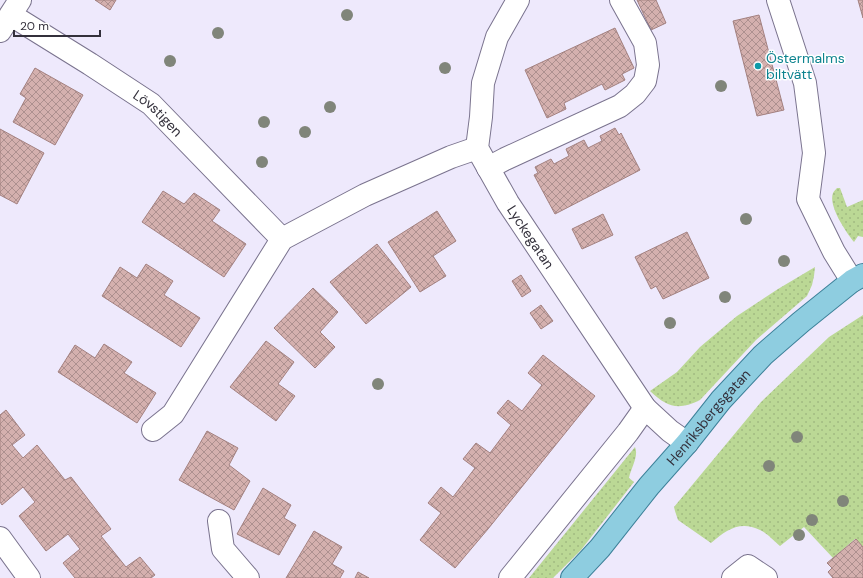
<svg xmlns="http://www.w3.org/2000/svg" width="863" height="578" font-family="'DM Sans',sans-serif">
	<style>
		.grass { fill: url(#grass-dots) }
		.building { fill: url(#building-cross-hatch); stroke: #a38180 }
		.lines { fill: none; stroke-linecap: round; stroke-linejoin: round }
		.minor-casing { stroke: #7a738e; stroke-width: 24 }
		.major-casing { stroke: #3d8199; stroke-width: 24 }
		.minor { stroke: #fff; stroke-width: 22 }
		.major { stroke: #8ecde0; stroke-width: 22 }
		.tree { fill: #80857a }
		.culture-dot { fill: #0f9aa8; stroke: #fff; stroke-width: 1.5 }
		.labels { text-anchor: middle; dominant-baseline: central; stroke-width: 3; stroke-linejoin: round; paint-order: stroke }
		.culture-label { font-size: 14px; fill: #0d838f; stroke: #fff; text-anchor: start }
		.street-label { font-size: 14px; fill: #33303b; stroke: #fff }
	</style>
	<defs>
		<pattern id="grass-dots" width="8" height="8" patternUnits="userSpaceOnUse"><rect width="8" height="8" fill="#bbd895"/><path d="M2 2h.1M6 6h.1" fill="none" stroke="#a1ba81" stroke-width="1.8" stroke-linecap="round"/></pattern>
		<pattern id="building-cross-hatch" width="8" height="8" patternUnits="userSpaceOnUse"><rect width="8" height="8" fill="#d4b0ae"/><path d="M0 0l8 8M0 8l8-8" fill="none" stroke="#ad908f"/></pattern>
	</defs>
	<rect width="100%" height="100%" fill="#eee9fc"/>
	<g class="grass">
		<path d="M 837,188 L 840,188 L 847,207 L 863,200 L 863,237 L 858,236 L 854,242 C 846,232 828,206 833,193 C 834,191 836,189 837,188 Z"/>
		<path d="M 815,267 L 814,276 L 812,285 L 807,296 L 756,340 L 700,400 C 678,411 667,407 650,391 L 677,372 L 700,347 L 737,316 L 778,289 Z"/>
		<path d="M 863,315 L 863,547 L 855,539 L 833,558 L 804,527 L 780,546 C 774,541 767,533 760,530 C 740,520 726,530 711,543 L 678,520 L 675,511 L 674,507 L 761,402 L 829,337 Z"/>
		<path d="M 635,447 C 639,456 631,468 629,478 L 634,482 L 581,550 L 553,578 L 529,578 Z"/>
	</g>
	<g class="building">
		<path d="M 95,0 L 116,0 L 110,10 Z"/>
		<path d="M 637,0 L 656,0 L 666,23 L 651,30 Z"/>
		<path d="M 858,0 L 863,0 L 863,18 Z"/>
		<path d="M 759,15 L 784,110 L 757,116 L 733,21 Z"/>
		<path d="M 615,28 L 634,68 L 622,74 L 625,80 L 605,90 L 602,84 L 564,103 L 566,109 L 547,118 L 525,70 Z"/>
		<path d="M 35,68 L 83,95 L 55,145 L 13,122 L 26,98 L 20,94 Z"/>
		<path d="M 615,128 L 619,135 L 621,133 L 640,170 L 555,214 L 534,175 L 538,173 L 535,167 L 551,159 L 554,164 L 569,156 L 566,149 L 584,140 L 588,148 L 602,141 L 600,136 Z"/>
		<path d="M 0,129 L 44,153 L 17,204 L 0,195 Z"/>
		<path d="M 163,191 L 184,204 L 194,193 L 220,210 L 212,221 L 246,244 L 224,277 L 142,222 Z"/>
		<path d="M 437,211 L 456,241 L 433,256 L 446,276 L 420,292 L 388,242 Z"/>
		<path d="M 603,214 L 613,235 L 582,249 L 572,229 Z"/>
		<path d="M 687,232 L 709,278 L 663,299 L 656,286 L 651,289 L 635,257 Z"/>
		<path d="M 377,244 L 411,287 L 366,324 L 330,282 Z"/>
		<path d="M 146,264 L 173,281 L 164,295 L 200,318 L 181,347 L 102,296 L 120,267 L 137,278 Z"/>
		<path d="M 521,275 L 531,291 L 522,297 L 512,281 Z"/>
		<path d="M 313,288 L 338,312 L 320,332 L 335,347 L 315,368 L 274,328 Z"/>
		<path d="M 541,305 L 553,321 L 541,329 L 530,313 Z"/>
		<path d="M 266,341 L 294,362 L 278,384 L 295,396 L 276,421 L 230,387 Z"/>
		<path d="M 104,344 L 132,362 L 124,373 L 156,393 L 137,423 L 58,372 L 75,345 L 95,358 Z"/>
		<path d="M 543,355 L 595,396 L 488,529 L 455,568 L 420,540 L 441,513 L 428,503 L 441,487 L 453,497 L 475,468 L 463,459 L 476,443 L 490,453 L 511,425 L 497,413 L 508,400 L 522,411 L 542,385 L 528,373 Z"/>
		<path d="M 6,410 L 25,435 L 12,445 L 23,458 L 37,445 L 65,480 L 71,477 L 111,529 L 101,536 L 126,567 L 140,557 L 155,575 L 151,578 L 75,578 L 63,563 L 80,549 L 68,534 L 46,551 L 19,516 L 35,502 L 23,487 L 2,505 L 0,502 L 0,415 Z"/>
		<path d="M 207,431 L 238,448 L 229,465 L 250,481 L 234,510 L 179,480 Z"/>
		<path d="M 263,488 L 291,505 L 284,518 L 296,525 L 279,555 L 237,534 Z"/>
		<path d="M 314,531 L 342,547 L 332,564 L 344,571 L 340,578 L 286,578 Z"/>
		<path d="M 856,539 L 863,547 L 863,578 L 833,578 L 828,572 L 832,568 L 827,563 Z"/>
		<path d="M 358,572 L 369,578 L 355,578 Z"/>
	</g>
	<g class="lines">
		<g class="minor-casing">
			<g id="minor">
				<path id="s1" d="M 518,0 L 497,37 L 483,83 L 481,117 L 477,148 L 508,203 L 645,408 L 670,431 L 687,443"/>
				<path d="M 778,0 L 805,83 L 814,153 L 808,199 L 834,252 L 852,281"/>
				<path id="s2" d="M 11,15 L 90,64 L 151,104 L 282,239"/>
				<path d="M 0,31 L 20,0"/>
				<path d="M 488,168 L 505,159 L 620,106 L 635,94 L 645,81 L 648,65 L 645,43 L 621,0"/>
				<path d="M 153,430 L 173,414 L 282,239 L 365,195 L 451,157 L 477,148"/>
				<path d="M 219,521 L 223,549 L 248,578"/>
				<path d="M 0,538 L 29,578"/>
				<path d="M 510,578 L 628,432 L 645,408"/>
				<path d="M 733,578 L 748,566 L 766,578"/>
			</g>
		</g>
		<g class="major-casing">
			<g id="major">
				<path id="s3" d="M 572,578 L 600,548 L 649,486 L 687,443 L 721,400 L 763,355 L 801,322 L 852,281 L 863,275"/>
			</g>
		</g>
		<use href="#minor" class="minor"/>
		<use href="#major" class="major"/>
	</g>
	<g class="tree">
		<circle cx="347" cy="15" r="6"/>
		<circle cx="218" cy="33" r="6"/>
		<circle cx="170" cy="61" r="6"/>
		<circle cx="445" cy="68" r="6"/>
		<circle cx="721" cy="86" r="6"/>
		<circle cx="330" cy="107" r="6"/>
		<circle cx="264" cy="122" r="6"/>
		<circle cx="305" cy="132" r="6"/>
		<circle cx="262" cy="162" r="6"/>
		<circle cx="746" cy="219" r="6"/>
		<circle cx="784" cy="261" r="6"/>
		<circle cx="725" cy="297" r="6"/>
		<circle cx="670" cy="323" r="6"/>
		<circle cx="378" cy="384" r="6"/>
		<circle cx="797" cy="437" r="6"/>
		<circle cx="769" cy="466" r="6"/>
		<circle cx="843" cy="501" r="6"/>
		<circle cx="812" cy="520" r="6"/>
		<circle cx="799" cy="535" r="6"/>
	</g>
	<circle class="culture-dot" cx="758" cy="66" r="4"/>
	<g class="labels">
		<g class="culture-label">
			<text x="766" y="58">Östermalms<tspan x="766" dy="16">biltvätt</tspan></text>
		</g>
		<g class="street-label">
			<text stroke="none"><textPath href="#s2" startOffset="177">Lövstigen</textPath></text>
			<text stroke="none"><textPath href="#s1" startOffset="260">Lyckegatan</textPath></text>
			<text stroke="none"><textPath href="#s3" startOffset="211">Henriksbergsgatan</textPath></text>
		</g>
	</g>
	<path d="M14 30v6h86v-6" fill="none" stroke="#33303b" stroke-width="2"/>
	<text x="20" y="30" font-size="12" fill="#33303b" stroke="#ffffff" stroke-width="3" paint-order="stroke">20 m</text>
</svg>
